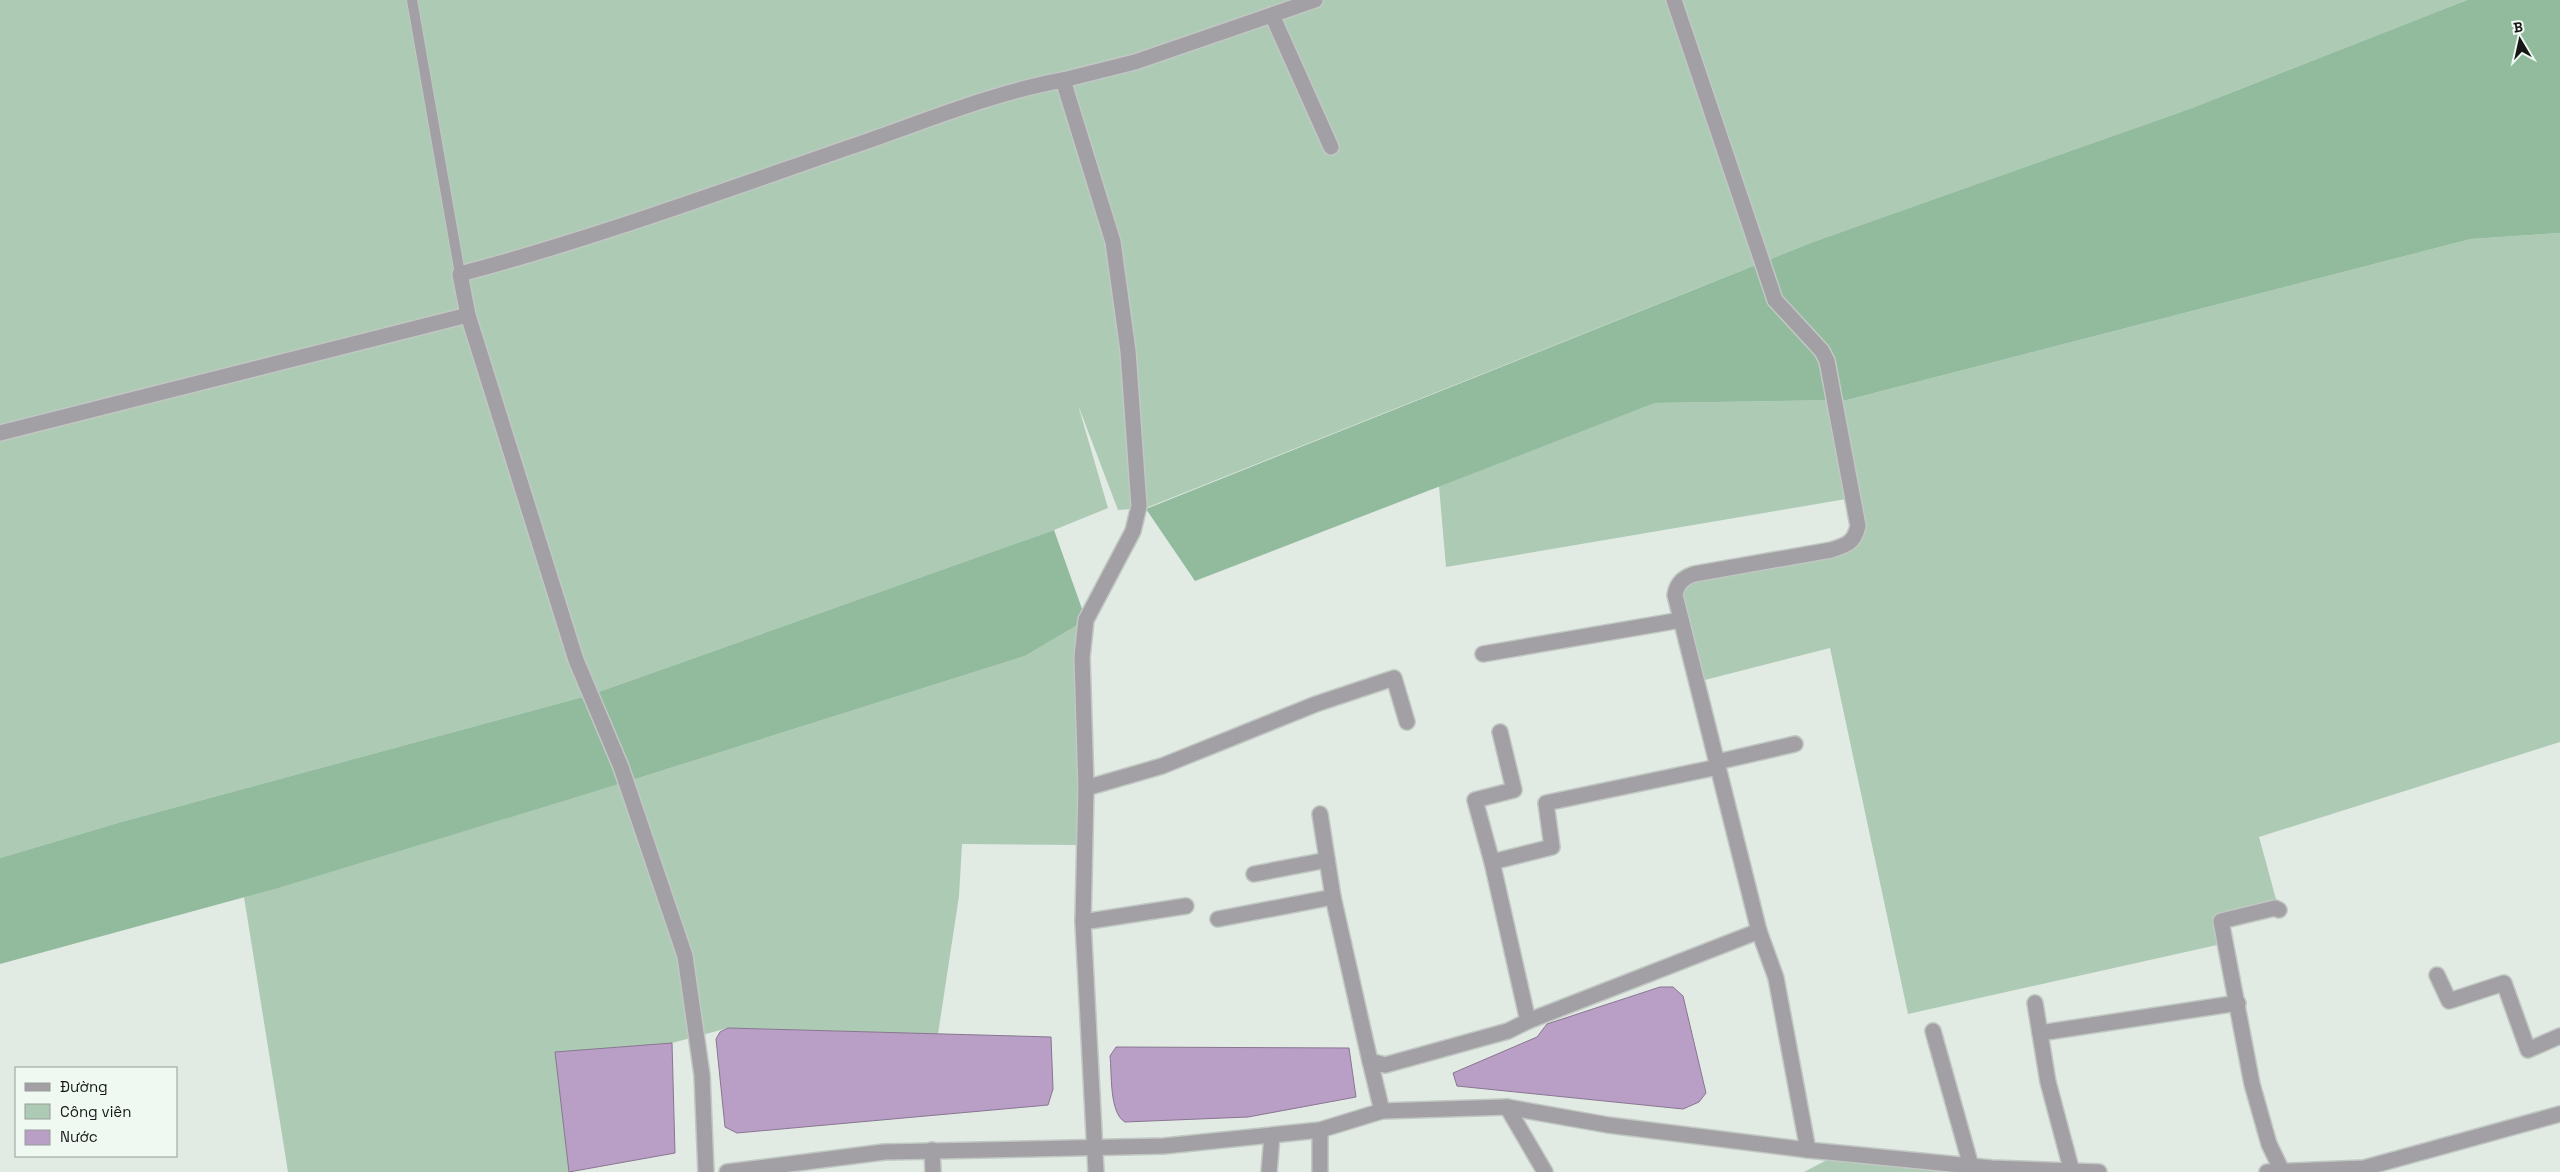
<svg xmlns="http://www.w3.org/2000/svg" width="2560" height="1172" font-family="'Space Grotesk',sans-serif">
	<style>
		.green { fill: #adcab5 }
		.forest { fill: #92bb9e }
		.water { fill: #b99fc5; stroke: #887690 }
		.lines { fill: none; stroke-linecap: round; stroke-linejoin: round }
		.service-casing { stroke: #c1c8c3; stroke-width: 12 }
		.minor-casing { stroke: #c1c8c3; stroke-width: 18 }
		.service { stroke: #a2a0a4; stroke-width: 10 }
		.minor { stroke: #a2a0a4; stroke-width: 15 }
	</style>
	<rect width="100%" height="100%" fill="#e2eae4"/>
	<g class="green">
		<path d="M 0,0 L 2467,0 L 2192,108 L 1813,242 L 1146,508 L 1118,510 L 1078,405 L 1108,508 L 1054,530 L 590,695 L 121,822 L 0,858 Z"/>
		<path d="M 2560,233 L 2560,742 L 2259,837 L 2279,910 L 2221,921 L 2217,945 L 1908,1014 L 1830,648 L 1697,682 L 1676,586 L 1855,537 L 1852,498 L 1446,567 L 1439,486 L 1655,403 L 1847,400 L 2471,239 Z"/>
		<path d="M 1086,620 L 1078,845 L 962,844 L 959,896 L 938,1034 L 728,1028 L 672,1043 L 556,1052 L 569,1172 L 288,1172 L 244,897 L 626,782 L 1025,656 Z"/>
		<path d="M 1840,1153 L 1994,1172 L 1804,1172 Z"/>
	</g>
	<g class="forest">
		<path d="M 2467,0 L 2560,0 L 2560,233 L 2471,239 L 1847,400 L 1655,403 L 1195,581 L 1146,509 L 1813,242 L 2192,108 Z"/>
		<path d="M 1054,530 L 1086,620 L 1025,656 L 626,782 L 278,888 L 0,964 L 0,858 L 121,822 L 590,695 Z"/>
	</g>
	<g class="water">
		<path d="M 1660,987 L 1673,987 L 1683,996 L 1706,1093 L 1699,1102 L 1683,1109 L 1457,1086 L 1453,1073 L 1537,1037 L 1547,1024 Z"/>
		<path d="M 728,1028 L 1051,1037 L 1053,1089 L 1048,1105 L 737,1133 L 725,1127 L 716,1039 L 720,1032 Z"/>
		<path d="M 672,1043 L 675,1153 L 569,1172 L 555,1052 Z"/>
		<path d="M 1116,1047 L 1349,1048 L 1356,1097 L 1248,1117 L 1125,1122 C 1109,1113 1112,1073 1110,1056 Z"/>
	</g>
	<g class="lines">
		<g class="service-casing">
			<path id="service" d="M 412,0 L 460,274"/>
		</g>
		<g class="minor-casing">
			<g id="minor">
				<path d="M 1674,0 L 1775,300 L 1822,351 L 1827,361 L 1858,526 C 1854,543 1847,545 1831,550 L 1694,574 C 1683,578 1677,583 1675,595 L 1759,931 L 1776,978 L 1808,1150"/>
				<path d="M 1272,15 L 1331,147"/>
				<path d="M 1063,80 L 1135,62 L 1315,0"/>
				<path d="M 0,433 L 468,315"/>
				<path d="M 1483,654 L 1681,620"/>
				<path d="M 1717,762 L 1795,744"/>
				<path d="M 1086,788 L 1162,766 L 1316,704 L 1394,678 L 1407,722"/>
				<path d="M 1320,814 L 1333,897 L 1370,1061 L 1385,1065 L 1508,1031 L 1528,1021 L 1492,862 L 1475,800 L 1514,790 L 1500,732"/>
				<path d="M 1492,862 L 1552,847 L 1546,803 L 1718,767"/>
				<path d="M 1254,874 L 1327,860"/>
				<path d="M 2279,910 L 2275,908 L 2221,921 L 2252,1084 L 2269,1144 L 2282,1171"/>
				<path d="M 1218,919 L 1333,897"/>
				<path d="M 1083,922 L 1186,906"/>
				<path d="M 2437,975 L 2449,1001 L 2504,983 L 2528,1050 L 2560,1036"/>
				<path d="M 2035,1003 L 2048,1082 L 2072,1172"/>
				<path d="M 1528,1021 L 1759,931"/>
				<path d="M 1933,1031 L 1971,1166"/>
				<path d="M 2040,1033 L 2238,1003"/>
				<path d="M 1370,1061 L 1382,1111"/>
				<path d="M 1507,1107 L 1545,1172"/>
				<path d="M 932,1150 L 933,1172"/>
				<path d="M 706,1172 L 702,1075 L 685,956 L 621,767 L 576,660 L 468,315 L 460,274 C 593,239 723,191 853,146 C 921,123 991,93 1063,80 L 1113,242 L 1128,351 L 1139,506 L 1133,531 L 1086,620 L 1082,657 L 1086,788 L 1083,922 L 1096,1172"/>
				<path d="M 727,1172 L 884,1152 L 1164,1146 L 1320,1130 L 1382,1111 L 1507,1107 L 1608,1125 L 1808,1150 L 1992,1168 L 2099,1172"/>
				<path d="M 1269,1172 L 1272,1136"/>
				<path d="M 1320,1172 L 1320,1130"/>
				<path d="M 2267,1172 L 2364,1168 L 2560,1114"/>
			</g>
		</g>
		<use href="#service" class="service"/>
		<use href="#minor" class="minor"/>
	</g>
	<rect x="15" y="1067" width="162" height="90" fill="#f0f8f2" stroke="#989e9a"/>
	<rect x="25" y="1083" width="25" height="8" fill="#a2a0a4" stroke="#989e9a"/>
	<text x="60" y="1092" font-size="15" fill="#151816">Đường</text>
	<rect x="25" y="1104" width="25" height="15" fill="#adcab5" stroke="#989e9a"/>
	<text x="60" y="1117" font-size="15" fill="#151816">Công viên</text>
	<rect x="25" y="1130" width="25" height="15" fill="#b99fc5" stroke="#989e9a"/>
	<text x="60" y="1142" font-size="15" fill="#151816">Nước</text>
	<g transform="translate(2520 40) rotate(351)" stroke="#f0f8f2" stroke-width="4" paint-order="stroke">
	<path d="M0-4L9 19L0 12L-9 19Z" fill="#151816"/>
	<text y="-8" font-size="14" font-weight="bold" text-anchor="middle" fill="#151816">B</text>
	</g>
</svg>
